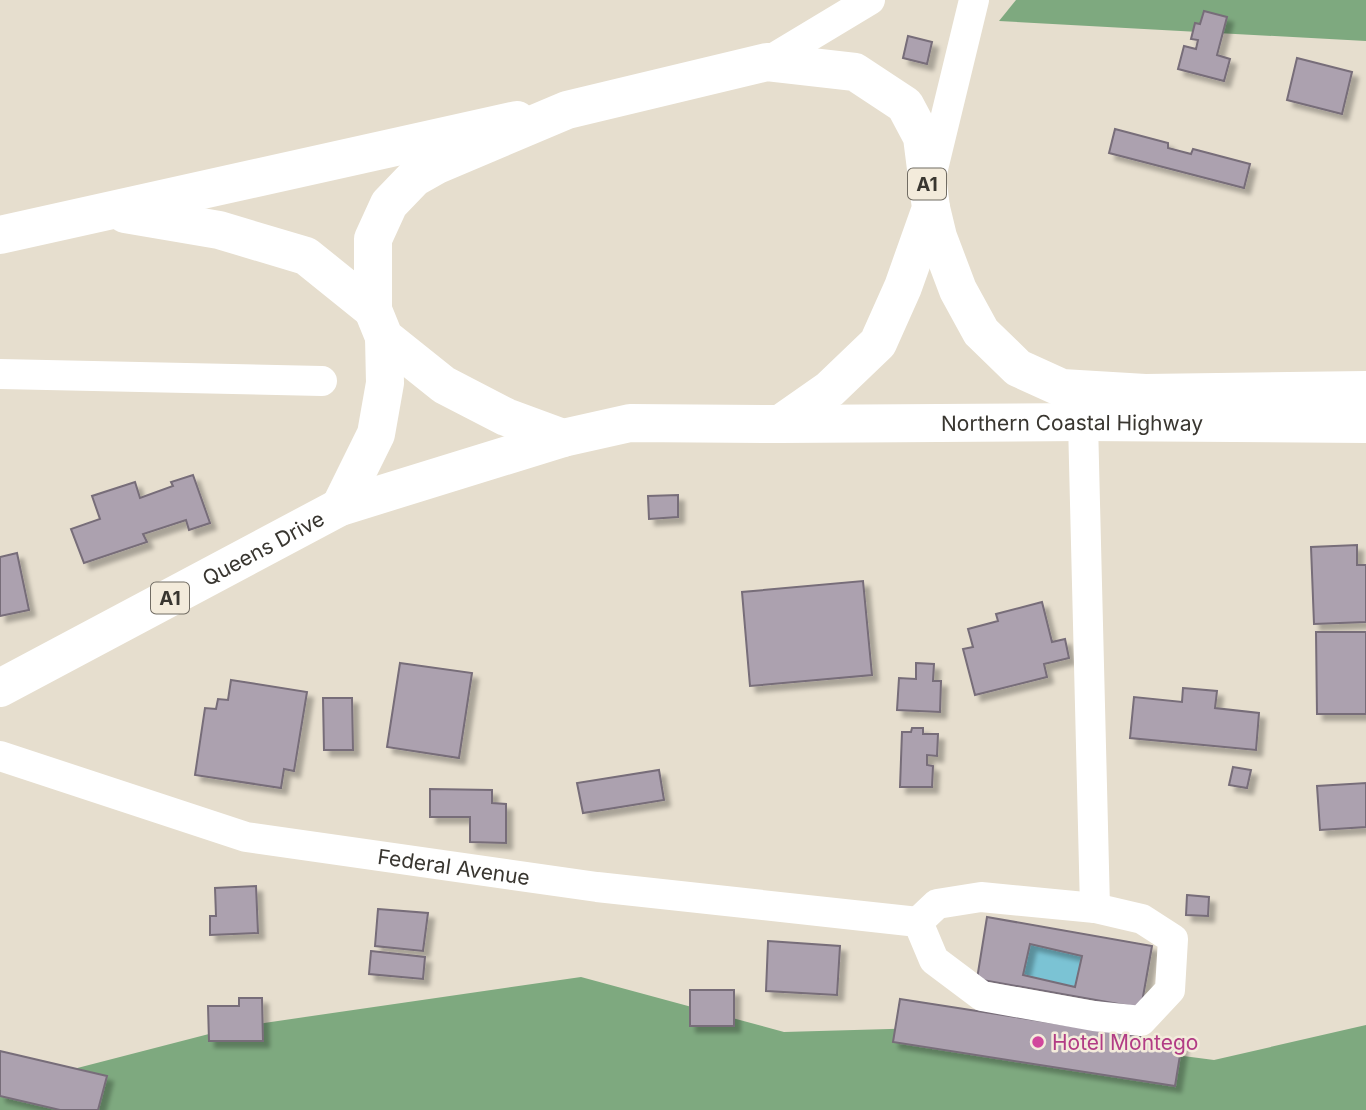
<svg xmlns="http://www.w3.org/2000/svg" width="1366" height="1110" font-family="Inter,sans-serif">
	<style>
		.forest { fill: #7ea97f }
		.water { fill: #7bc3d4 }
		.building { fill: #aca1af; stroke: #776d79; stroke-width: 2; fill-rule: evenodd; filter: url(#shadow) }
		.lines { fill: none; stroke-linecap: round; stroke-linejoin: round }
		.street { stroke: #fff; stroke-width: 30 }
		.secondary { stroke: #fff; stroke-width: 38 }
		.primary { stroke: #fff; stroke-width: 38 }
		.highway { stroke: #fff; stroke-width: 38 }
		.hotel-dot { fill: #d1479c; stroke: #f3ebdb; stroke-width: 2.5 }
		.labels { text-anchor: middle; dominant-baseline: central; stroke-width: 5; stroke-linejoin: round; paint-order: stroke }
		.shield { fill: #f3ebdb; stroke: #716c63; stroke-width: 2 }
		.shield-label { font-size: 19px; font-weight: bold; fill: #393630 }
		.street-label { font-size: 21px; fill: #393630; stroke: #f3ebdb }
		.hotel-label { font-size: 21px; fill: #b23c85; stroke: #f3ebdb; text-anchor: start }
	</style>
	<defs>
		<filter id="shadow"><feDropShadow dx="6" dy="6" stdDeviation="2" flood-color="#0004"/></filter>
	</defs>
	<rect width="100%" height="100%" fill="#e6dece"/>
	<g class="forest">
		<path d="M 1016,0 L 1366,0 L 1366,41 L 999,21 Z"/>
		<path d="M 581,977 L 784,1032 L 960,1027 L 1214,1060 L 1366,1025 L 1366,1110 L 0,1110 L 0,1057 L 58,1073 L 236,1027 Z"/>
	</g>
	<path class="water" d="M 1030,944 L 1082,956 L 1075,987 L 1023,975 Z"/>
	<g class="building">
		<path d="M 1204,11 L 1227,17 L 1217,55 L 1230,59 L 1224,81 L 1178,69 L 1184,46 L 1196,49 L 1198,40 L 1191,39 L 1195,23 L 1200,24 Z"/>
		<path d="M 908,36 L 932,42 L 927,64 L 903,58 Z"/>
		<path d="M 1297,58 L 1352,72 L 1342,114 L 1287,100 Z"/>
		<path d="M 1115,129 L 1168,143 L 1168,148 L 1191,154 L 1193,149 L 1250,164 L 1244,188 L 1109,153 Z"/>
		<path d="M 193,475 L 210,523 L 189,530 L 186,520 L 143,534 L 147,542 L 84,563 L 71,529 L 100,519 L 92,496 L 135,482 L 140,498 L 173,486 L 171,482 Z"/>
		<path d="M 678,495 L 678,517 L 649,519 L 648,496 Z"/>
		<path d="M 1357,545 L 1357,565 L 1366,565 L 1366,622 L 1314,624 L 1311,547 Z"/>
		<path d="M 17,553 L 29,610 L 0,616 L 0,557 Z"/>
		<path d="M 863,581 L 872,675 L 750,686 L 742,592 Z"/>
		<path d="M 1042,602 L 1052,642 L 1065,639 L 1069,658 L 1044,664 L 1047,677 L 975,695 L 963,649 L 973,647 L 968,629 L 998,621 L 996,614 Z"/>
		<path d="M 1316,632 L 1366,632 L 1366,714 L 1317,714 Z"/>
		<path d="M 400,663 L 472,673 L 459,758 L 387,747 Z"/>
		<path d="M 916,663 L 934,664 L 933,681 L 941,681 L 940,712 L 897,710 L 899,678 L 916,679 Z"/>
		<path d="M 231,680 L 307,692 L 294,771 L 284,769 L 281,788 L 195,775 L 205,708 L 216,709 L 218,699 L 228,700 Z"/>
		<path d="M 1183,688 L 1217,691 L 1215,708 L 1259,713 L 1256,750 L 1130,738 L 1134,697 L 1182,702 Z"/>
		<path d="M 323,698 L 352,698 L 353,750 L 324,750 Z"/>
		<path d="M 912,728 L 923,728 L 923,734 L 938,734 L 937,756 L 927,755 L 927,765 L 933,766 L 932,787 L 900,787 L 902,732 L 911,732 Z"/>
		<path d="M 1233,767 L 1251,770 L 1247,788 L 1229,785 Z"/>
		<path d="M 659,770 L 664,800 L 583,813 L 577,783 Z"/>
		<path d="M 1366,783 L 1366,827 L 1320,830 L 1317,786 Z"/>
		<path d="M 430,789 L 492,790 L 492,803 L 506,804 L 506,843 L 470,842 L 470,817 L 430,817 Z"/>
		<path d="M 256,886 L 258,933 L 210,935 L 210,916 L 216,916 L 215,888 Z"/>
		<path d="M 1187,895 L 1209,897 L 1208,916 L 1186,915 Z"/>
		<path d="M 378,909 L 428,913 L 423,951 L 375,946 Z"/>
		<path d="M 987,917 L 1152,946 L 1141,1008 L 977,979 ZM 1030,944 L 1082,956 L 1075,987 L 1023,975 Z"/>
		<path d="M 768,941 L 840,946 L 837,995 L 766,991 Z"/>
		<path d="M 371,951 L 425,957 L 423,979 L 369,974 Z"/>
		<rect x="690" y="990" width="44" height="36"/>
		<path d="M 239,998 L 262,998 L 263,1041 L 209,1041 L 208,1006 L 239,1006 Z"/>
		<path d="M 900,999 L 1182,1043 L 1175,1086 L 893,1042 Z"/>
		<path d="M 0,1051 L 107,1076 L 98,1110 L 60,1110 L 0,1096 Z"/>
	</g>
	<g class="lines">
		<g class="street">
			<path d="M 767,62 L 870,0"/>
			<path d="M 932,173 L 974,0"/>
			<path d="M 0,374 L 322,381"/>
			<path d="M 1083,422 L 1095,908"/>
			<path id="s1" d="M 0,756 L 246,837 L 597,887 L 918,922"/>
			<path d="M 981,897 L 1095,908 L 1142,919 L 1173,939 L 1170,990 L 1141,1021 L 1094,1016 L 982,996 L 934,960 L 918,922 L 937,904 Z"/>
		</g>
		<g class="secondary">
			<path d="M 125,214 L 219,230 L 306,256 L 373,310"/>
			<path d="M 0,235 L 517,120"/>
		</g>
		<g class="primary">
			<path d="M 340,507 L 376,434 L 385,383 L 384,337"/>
			<path id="s2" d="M 0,688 L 340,507 L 563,438"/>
		</g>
		<g class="highway">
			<path d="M 767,62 L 855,72 L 905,105 L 922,137 L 931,208 L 903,287 L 878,343 L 830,389 L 780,424 L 630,423 L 563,438 L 506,417 L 444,385 L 384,337 L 373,310 L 373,239 L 389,204 L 414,178 L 437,165 L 567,110 Z"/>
			<path d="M 931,208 L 938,237 L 958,290 L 981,332 L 1018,368 L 1062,388 L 1145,393 L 1366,390"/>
			<path id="s3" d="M 780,424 L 1083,422 L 1366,424"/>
		</g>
	</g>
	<circle class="hotel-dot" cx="1038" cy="1042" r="7"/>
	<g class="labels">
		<g class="shield">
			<rect x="908" y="168.5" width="38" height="31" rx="5"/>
			<rect x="151" y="582.5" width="38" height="31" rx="5"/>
		</g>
		<g class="shield-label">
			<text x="927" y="184">A1</text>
			<text x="170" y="598">A1</text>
		</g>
		<g class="street-label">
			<text stroke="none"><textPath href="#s3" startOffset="292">Northern Coastal Highway</textPath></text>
			<text stroke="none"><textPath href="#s2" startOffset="298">Queens Drive</textPath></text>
			<text stroke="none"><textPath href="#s1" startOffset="469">Federal Avenue</textPath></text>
		</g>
		<g class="hotel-label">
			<text x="1052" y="1042">Hotel Montego</text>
		</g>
	</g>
</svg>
